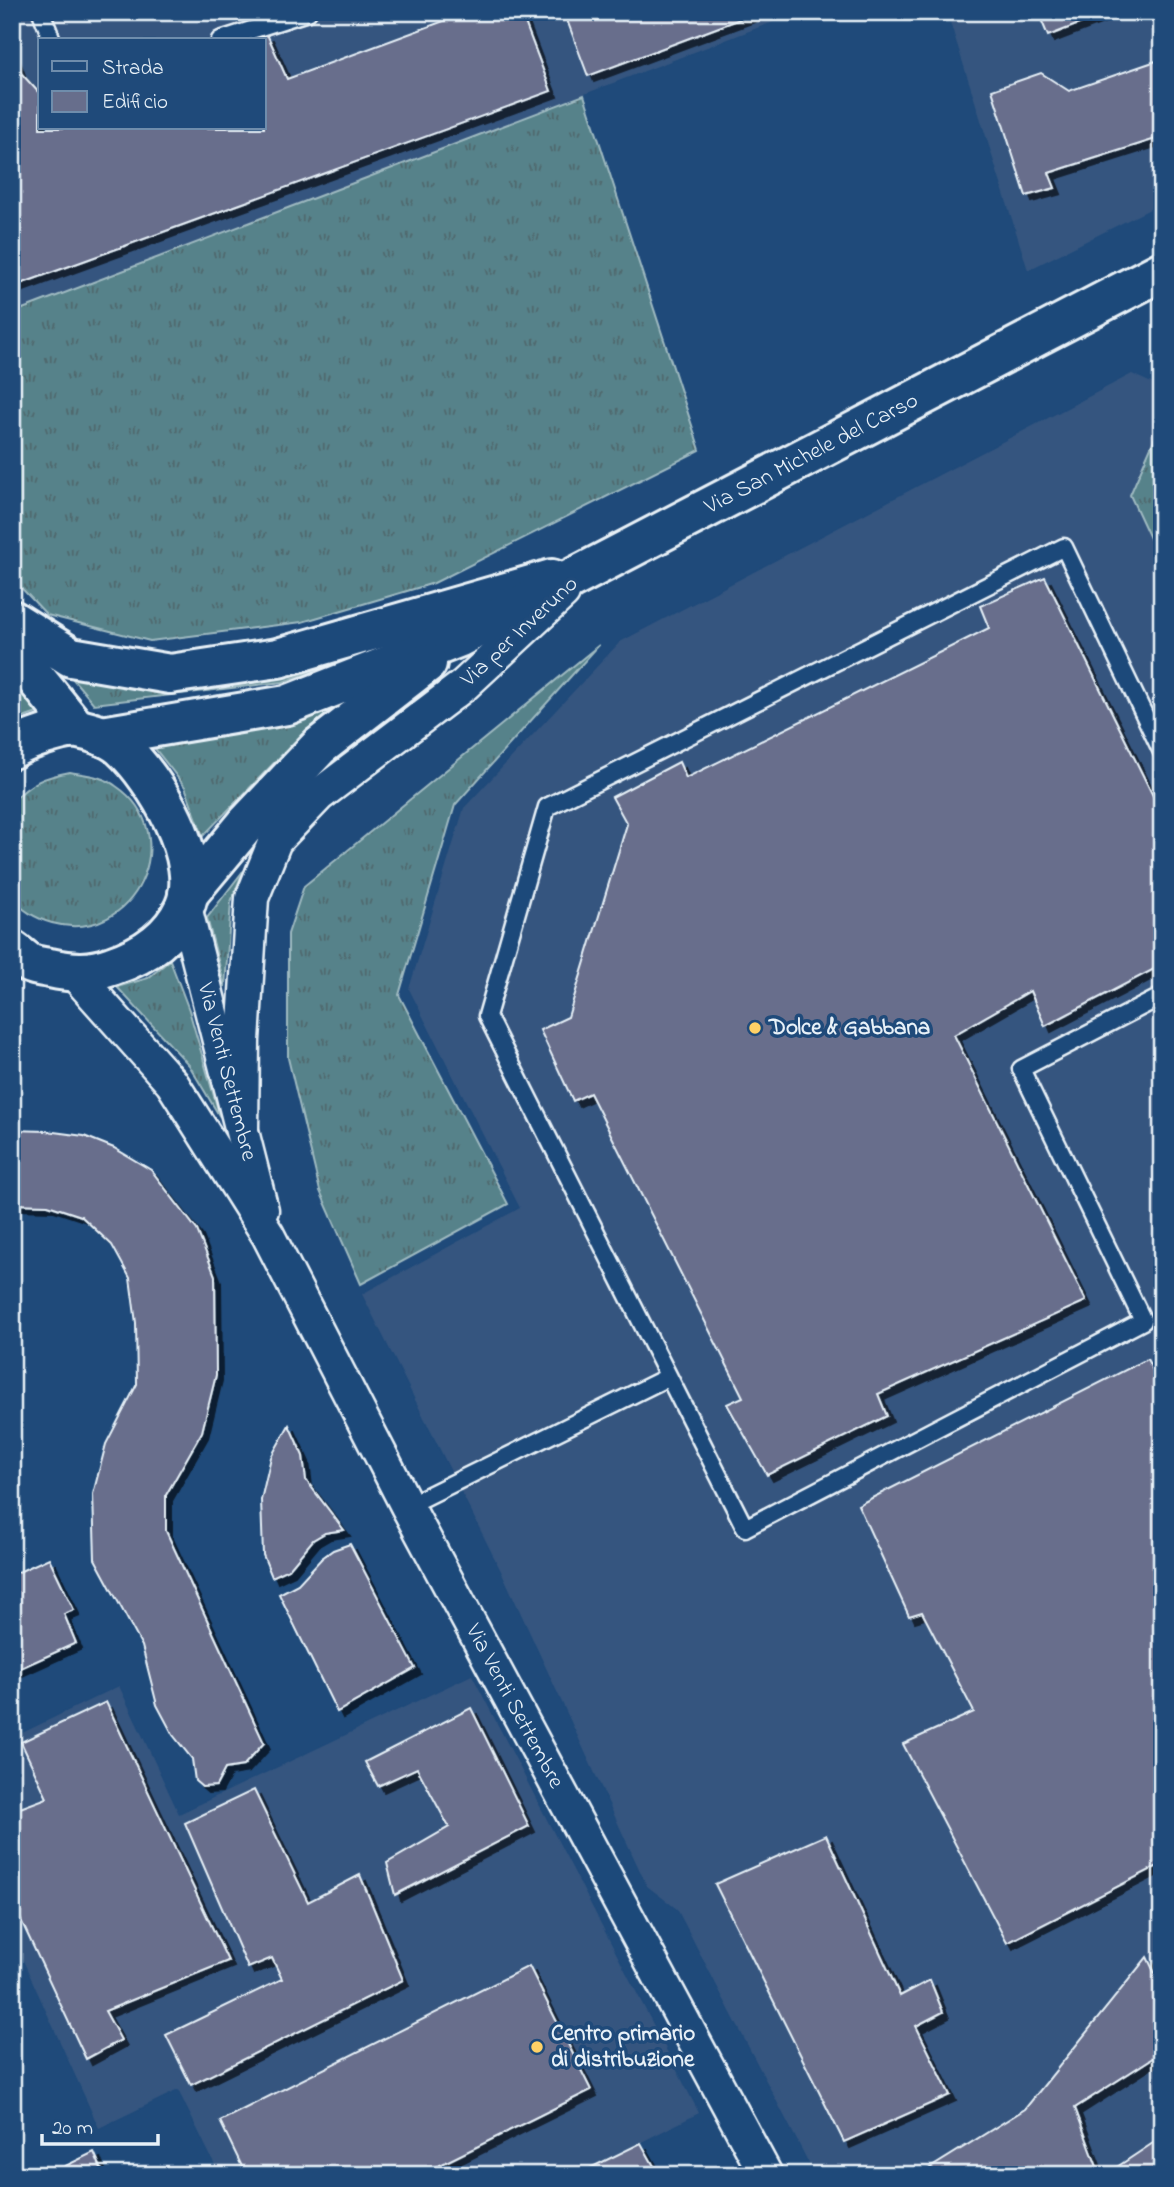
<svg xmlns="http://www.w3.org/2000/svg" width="1174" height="2187" font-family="'Indie Flower',sans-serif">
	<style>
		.built { fill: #35557f; fill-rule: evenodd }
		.grass { fill: url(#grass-tufts); stroke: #9fbac1; stroke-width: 2 }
		.building { fill: #676e8c; stroke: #e8f1f8; stroke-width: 2; filter: url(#shadow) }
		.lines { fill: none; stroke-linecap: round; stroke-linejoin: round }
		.lane-casing { stroke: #e8f1f8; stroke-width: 21 }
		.street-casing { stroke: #e8f1f8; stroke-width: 37 }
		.secondary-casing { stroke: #e8f1f8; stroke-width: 44 }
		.primary-casing { stroke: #e8f1f8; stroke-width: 44 }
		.lane { stroke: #1f4a7a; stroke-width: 16 }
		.street { stroke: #1f4a7a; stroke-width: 32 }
		.secondary { stroke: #1f4a7a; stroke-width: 38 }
		.primary { stroke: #1f4a7a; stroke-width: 38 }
		.poi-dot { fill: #ffd166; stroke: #1f4a7a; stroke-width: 2.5 }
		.labels { text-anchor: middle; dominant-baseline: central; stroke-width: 7; stroke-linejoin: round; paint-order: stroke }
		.street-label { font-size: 23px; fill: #e8f1f8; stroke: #1f4a7a }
		.poi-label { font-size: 23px; font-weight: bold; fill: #e8f1f8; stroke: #1f4a7a; text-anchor: start }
	</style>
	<defs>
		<pattern id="grass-tufts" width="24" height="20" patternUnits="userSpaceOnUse" patternTransform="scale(1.75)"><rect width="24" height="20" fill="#56828a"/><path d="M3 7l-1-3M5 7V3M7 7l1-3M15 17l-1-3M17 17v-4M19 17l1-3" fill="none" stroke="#4f686d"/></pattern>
		<filter id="shadow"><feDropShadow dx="6" dy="6" stdDeviation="0" flood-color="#0009"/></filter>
	</defs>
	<rect width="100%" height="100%" fill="#1f4a7a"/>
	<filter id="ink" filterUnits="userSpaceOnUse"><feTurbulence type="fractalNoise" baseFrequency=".0143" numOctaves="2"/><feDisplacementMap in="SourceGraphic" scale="14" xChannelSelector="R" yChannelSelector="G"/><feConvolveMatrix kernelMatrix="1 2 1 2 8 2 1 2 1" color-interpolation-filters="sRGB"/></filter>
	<g filter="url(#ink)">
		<g class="built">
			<path d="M 12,12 L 799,12 L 12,313 ZM 40,40 L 264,40 L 264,128 L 40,128 Z"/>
			<path d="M 947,12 L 1162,12 L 1162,203 L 1028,270 Z"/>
			<path d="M 1132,374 L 1162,388 L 1162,2175 L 815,2175 L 677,1909 L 647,1886 L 504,1577 L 362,1294 L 520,1208 L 409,989 L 464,808 L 620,642 Z"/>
			<path d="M 472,1675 L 699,2113 L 576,2175 L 220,2175 L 178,2090 L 99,2128 L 12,1936 L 12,1738 L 119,1686 L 179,1814 Z"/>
		</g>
		<g class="grass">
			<path d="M 584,95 L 700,450 L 434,583 L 302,622 L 150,641 L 47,615 L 12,578 L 12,313 Z"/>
			<path d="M 1156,435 L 1162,447 L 1162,564 L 1130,495 Z"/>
			<path d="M 599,645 L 455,805 L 399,995 L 508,1204 L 361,1284 L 320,1191 L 288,1058 L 288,934 L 304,886 Z"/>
			<path d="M 366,651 L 283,682 L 94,704 L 72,678 L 174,690 L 281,678 Z"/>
			<path d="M 12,674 L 43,711 L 12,722 Z"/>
			<path d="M 348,701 L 301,735 L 203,836 L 185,787 L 153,746 Z"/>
			<path d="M 70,772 C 86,775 103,776 116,786 C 187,834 135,946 52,923 C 37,919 21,910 12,897 L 12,802 C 31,782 44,777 70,772 Z"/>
			<path d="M 243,871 L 231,902 L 225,987 L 207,918 Z"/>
			<path d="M 170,960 L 189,1010 L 220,1117 L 189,1065 L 117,987 L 148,978 Z"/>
		</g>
		<g class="building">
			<path d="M 468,12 L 521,12 L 551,91 L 12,287 L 12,50 L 20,72 L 40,94 L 40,128 L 264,128 L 264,40 L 250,40 L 267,34 L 287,79 Z"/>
			<path d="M 564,12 L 759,12 L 588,76 Z"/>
			<path d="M 1038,12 L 1110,12 L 1048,36 Z"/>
			<path d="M 1162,59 L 1162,137 L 1049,173 L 1055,188 L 1026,196 L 992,90 L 1041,73 L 1069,91 Z"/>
			<path d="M 1045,577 L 1162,814 L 1162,965 L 1045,1026 L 1030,991 L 954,1035 L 1086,1301 L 878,1394 L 887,1416 L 767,1475 L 727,1404 L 743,1397 L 590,1093 L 573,1101 L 540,1030 L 568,1017 L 627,824 L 612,797 L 679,762 L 686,778 L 989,628 L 980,606 Z"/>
			<path d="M 12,1130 L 46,1131 L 84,1136 L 114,1148 L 151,1170 L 197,1230 L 215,1276 L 216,1375 L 202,1432 L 166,1495 L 166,1531 L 264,1743 L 243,1766 L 225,1769 L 216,1786 L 202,1787 L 195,1781 L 192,1759 L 173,1735 L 157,1705 L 142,1646 L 95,1559 L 93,1494 L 106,1444 L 137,1384 L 136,1323 L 130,1278 L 112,1245 L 81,1216 L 48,1205 L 12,1204 Z"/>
			<path d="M 1147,1359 L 1162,1388 L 1162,1864 L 1007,1943 L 903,1744 L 974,1712 L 922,1612 L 909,1616 L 858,1505 Z"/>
			<path d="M 289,1425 L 303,1456 L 306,1480 L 344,1530 L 325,1533 L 313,1540 L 289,1569 L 272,1577 L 263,1555 L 261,1500 L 271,1457 Z"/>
			<path d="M 350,1544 L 415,1668 L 337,1712 L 279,1594 L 298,1584 L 322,1558 L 333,1550 Z"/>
			<path d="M 49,1558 L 74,1610 L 64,1614 L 76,1643 L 12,1672 L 12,1575 Z"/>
			<path d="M 106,1702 L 228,1961 L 105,2011 L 121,2040 L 86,2059 L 12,1901 L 12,1811 L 47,1798 L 21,1742 Z"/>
			<path d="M 471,1708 L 529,1826 L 395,1895 L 387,1863 L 449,1827 L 417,1768 L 378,1786 L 365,1762 Z"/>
			<path d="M 254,1790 L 308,1902 L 360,1875 L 403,1980 L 191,2085 L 166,2035 L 282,1979 L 272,1958 L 248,1968 L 185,1823 Z"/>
			<path d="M 826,1835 L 900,1996 L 930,1980 L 943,2012 L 916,2026 L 950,2095 L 844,2142 L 715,1884 Z"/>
			<path d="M 1147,1957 L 1162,1988 L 1162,2052 L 1075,2108 L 1100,2175 L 919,2175 L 1025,2109 Z"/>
			<path d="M 529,1966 L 591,2090 L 420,2175 L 246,2175 L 220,2121 Z"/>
			<path d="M 1162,2137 L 1162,2175 L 1105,2175 Z"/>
			<path d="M 641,2143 L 659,2175 L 576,2175 Z"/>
			<path d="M 94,2152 L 104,2175 L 47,2175 Z"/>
		</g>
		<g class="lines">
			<g class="lane-casing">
				<g id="lane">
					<path d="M 41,12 L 52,40"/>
					<path d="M 220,40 L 308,12"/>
					<path d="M 1162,752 L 1064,547 L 547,807 L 487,1016 L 745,1528 L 1143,1321 L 1021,1069 L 1162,996"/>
					<path d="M 407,1506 L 668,1377"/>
				</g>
			</g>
			<g class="street-casing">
				<g id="street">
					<path id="s1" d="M 185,907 L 262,1210"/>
					<path id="s2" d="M 74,973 L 172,1083 L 268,1235 L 407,1506 L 766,2175"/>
					<path d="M 242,1129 L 243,1040 L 252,898 L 275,841 L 319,795 L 464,685 L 563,593"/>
				</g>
			</g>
			<g class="secondary-casing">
				<g id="secondary">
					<path d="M 12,620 L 71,657 L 170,674 L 278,658 L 552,579"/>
					<path d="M 12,649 L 76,728"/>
				</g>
			</g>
			<g class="primary-casing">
				<g id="primary">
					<path id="s3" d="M 102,736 L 287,705 L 460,637 L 1162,271"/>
					<path d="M 12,749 C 24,741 64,727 78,729 C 91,731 111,738 121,747 C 155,778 206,861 184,908 C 170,939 142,956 112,966 C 90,974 72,973 50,968 C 43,967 35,966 29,963 C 23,959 18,954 12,950"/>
					<path d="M 188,894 L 248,822 L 320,746 L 427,663"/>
				</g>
			</g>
			<use href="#lane" class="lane"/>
			<use href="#street" class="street"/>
			<use href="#secondary" class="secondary"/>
			<use href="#primary" class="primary"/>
		</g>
	</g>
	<g class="poi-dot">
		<circle cx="755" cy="1028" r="7"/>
		<circle cx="537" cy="2047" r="7"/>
	</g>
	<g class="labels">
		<g class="street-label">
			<text stroke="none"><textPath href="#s3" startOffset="770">Via San Michele del Carso</textPath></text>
			<text transform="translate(520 632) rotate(-43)">Via per Inveruno</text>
			<text stroke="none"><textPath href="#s1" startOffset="170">Via Venti Settembre</textPath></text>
			<text stroke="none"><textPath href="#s2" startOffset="859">Via Venti Settembre</textPath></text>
		</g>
		<g class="poi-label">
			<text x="769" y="1028">Dolce &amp; Gabbana</text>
			<text x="551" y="2034">Centro primario<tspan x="551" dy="26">di distribuzione</tspan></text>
		</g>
	</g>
	<rect width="1174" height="2187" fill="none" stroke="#1f4a7a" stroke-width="42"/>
	<rect x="21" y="21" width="1132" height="2145" fill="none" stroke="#e8f1f8" stroke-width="2.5" filter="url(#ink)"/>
	<rect x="38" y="38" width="228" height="91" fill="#1f4a7a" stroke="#6f8dac" stroke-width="2"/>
	<rect x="52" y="61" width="35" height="10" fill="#1f4a7a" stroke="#6f8dac" stroke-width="2"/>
	<text x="102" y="74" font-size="21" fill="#e8f1f8">Strada</text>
	<rect x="52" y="91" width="35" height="21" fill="#676e8c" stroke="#6f8dac" stroke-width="2"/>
	<text x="102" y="108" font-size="21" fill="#e8f1f8">Edificio</text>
	<path d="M42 2134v10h116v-10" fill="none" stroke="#e8f1f8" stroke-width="3.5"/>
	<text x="52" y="2134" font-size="21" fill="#e8f1f8" stroke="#1f4a7a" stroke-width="5" paint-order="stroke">20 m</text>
</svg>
